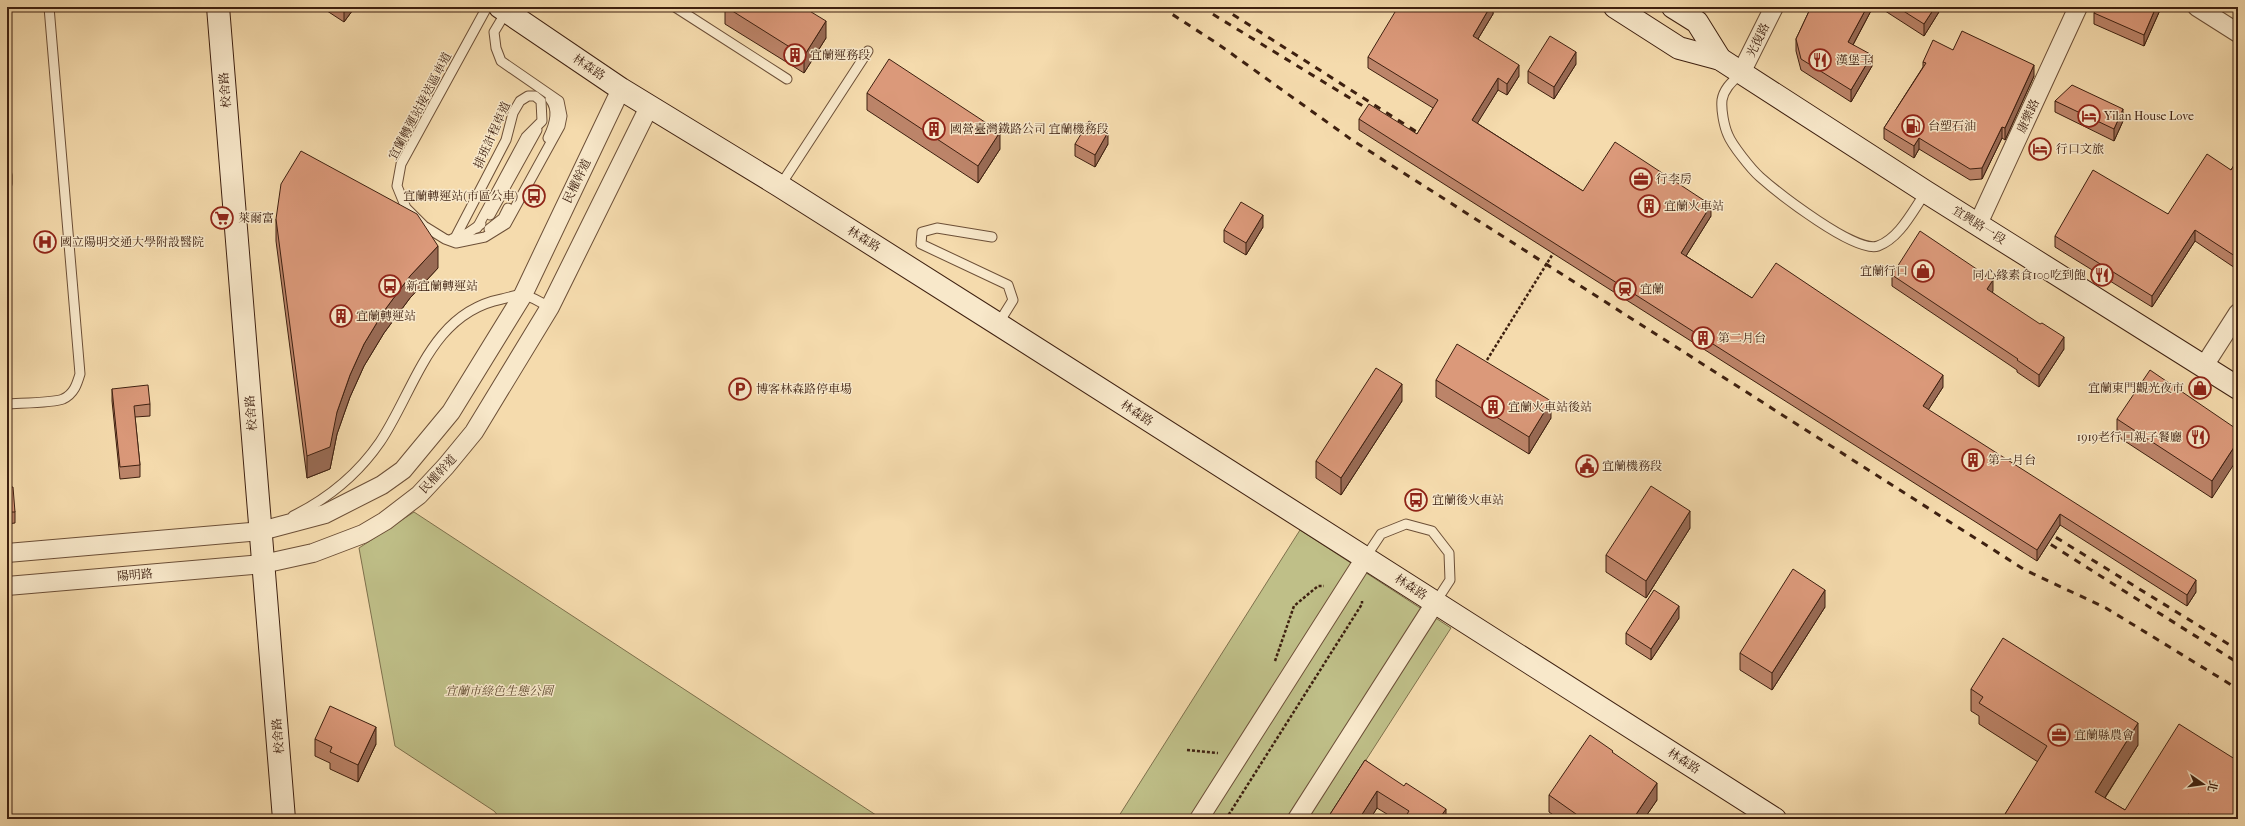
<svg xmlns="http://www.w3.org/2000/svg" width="2245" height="826" font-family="'IM FELL French Canon','Noto Serif TC',serif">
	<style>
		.green { fill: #bfbf88; stroke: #7e704c }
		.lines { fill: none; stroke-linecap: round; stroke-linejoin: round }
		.lane-casing { stroke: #6c4f37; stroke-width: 11 }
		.street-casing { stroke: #6c4f37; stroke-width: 20 }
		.secondary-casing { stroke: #3e2010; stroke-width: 24 }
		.path { stroke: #3e2010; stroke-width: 2.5; stroke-dasharray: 3 2; stroke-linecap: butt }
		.lane { stroke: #f8e8ca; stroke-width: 9 }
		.street { stroke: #f8e8ca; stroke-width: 18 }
		.secondary { stroke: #f8e8ca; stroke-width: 22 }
		.rail { stroke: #3e2010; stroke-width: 3; stroke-dasharray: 7 7; stroke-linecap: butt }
		.path-bridge { stroke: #3e2010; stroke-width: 2.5; stroke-dasharray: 3 2; stroke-linecap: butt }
		.wall { fill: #bc8469; stroke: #3e2010 }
		.shaded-wall { fill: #996b55; stroke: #3e2010 }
		.building { fill: #db997a; stroke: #3e2010 }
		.labels { text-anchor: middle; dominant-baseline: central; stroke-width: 3; stroke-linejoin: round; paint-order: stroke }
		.street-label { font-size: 12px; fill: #3e2010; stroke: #f8e8ca }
		.poi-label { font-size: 12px; fill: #3e2010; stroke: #f8e8ca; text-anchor: start }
		.park-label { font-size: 12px; font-style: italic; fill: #5e482e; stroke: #f8e8ca }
	</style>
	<rect width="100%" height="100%" fill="#f5dbad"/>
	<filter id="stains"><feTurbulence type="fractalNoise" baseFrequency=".005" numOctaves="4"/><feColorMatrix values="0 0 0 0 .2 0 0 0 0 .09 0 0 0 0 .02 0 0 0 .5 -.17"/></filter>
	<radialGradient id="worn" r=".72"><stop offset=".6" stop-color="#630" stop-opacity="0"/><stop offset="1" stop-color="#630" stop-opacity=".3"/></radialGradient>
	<g class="green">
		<path d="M 1704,7 L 1732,7 C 1723,12 1713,12 1704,7 Z"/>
		<path d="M 414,512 L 882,819 L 501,819 L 494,811 L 395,746 L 359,548 Z"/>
		<path d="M 1300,530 L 1451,628 L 1328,819 L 1117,819 Z"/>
	</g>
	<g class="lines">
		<g class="lane-casing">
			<g id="lane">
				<path d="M 487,7 L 401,164 L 397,186 L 406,208 L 424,226 L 445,239 L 456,243 L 485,237 L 506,224 L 560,126 L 562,116 L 559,101 L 501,61 L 496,48 L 494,32 L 506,12"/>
				<path d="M 675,7 L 787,79"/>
				<path d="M 1741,73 C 1733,81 1724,88 1722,100 C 1721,110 1724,126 1728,135 C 1732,145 1751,169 1760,177 C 1778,193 1856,254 1878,246 C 1900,238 1913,210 1926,192"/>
				<path d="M 548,138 C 554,126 559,110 550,99"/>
				<path d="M 7,175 L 7,184"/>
				<path d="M 780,186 L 868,51"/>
				<path d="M 490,215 L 537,130"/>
				<path d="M 489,229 L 503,218 L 508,208"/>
				<path d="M 992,237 L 937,228 L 922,232 L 921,244 L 1008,285 L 1013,300 L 998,324"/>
				<path d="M 455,238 L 506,140 L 513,113 L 520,101 L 528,96 L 535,96 L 541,101 L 542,121 L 526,137 L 477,228"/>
				<path d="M 452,239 L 468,233 L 481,224"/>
				<path d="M 7,404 C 20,403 53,403 63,399 C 74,394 77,384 80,374 L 49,7"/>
				<path d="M 293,516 C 327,499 358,474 380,442 C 415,390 430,313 502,299 C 508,298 516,294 522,295 C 531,295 542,304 550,307"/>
				<path d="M 1365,558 L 1381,534 L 1406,524 L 1432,531 L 1449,553 L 1450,580 L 1435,603"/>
			</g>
		</g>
		<g class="street-casing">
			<g id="street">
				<path d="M 2197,7 L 2238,33"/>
				<path d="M 1741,73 L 1774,7"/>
				<path d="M 1978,224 L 2078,7"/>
				<path d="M 2204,366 L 2238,313"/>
				<path d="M 7,553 L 261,531 L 325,514 L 382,485 L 403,470 L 451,412 L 523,295 L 621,89"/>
				<path d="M 7,586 L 263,564 L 313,553 L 363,534 L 385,521 L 419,495 L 446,466 L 474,432 L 550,307 L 649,107"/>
				<path d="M 1199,819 L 1365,558"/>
				<path d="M 1297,819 L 1435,603"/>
			</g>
		</g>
		<g class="secondary-casing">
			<g id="secondary">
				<path d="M 218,7 L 284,819"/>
				<path d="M 500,7 L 621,89 L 780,186 L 998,324 L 1775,819"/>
				<path d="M 1615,7 L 1679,48 L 1720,59 L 1926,192 L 2238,388"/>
				<path d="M 1673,7 L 1697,22 L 1720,59"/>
			</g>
		</g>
		<g class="path">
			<path d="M 1275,661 L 1294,606 L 1318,586 L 1324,586"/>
			<path d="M 1187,750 L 1218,753"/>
			<path d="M 1226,819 L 1362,604 L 1362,601"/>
		</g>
		<use href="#lane" class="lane"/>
		<use href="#street" class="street"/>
		<use href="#secondary" class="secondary"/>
		<g class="rail">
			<path d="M 1161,7 L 1218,44 L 1352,140 L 2025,570 L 2106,608 L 2238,689"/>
			<path d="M 1201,7 L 1376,114"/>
			<path d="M 1221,7 L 1426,138"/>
			<path d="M 2044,530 L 2238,650"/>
			<path d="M 2039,537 L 2238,663"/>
		</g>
		<path class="path-bridge" d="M 1487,360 L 1554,252"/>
	</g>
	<g class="wall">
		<path d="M 321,7 L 355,7 L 344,22 Z"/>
		<path d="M 725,7 L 803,7 L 826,38 L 804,73 L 725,24 Z"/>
		<path d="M 1493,7 L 1493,14 L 1478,39 L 1519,76 L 1507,95 L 1498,90 L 1477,123 L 1583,191 L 1711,216 L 1686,256 L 1752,298 L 1943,387 L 1928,410 L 2196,592 L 2187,606 L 2060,525 L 2037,561 L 1359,130 L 1359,119 L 1417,134 L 1433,108 L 1368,68 L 1368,57 Z"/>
		<path d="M 1811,7 L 1873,7 L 1853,45 L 1872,66 L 1851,102 L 1801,70 L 1796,51 L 1796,39 Z"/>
		<path d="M 1879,7 L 1942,7 L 1924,36 Z"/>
		<path d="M 2160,7 L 2160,10 L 2144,46 L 2094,24 L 2094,13 Z"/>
		<path d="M 1953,50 L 2034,76 L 2005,140 L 2002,138 L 1982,179 L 1970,180 L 1919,149 L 1914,158 L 1884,139 L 1884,128 L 1923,67 L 1923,62 Z"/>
		<path d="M 1576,64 L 1554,99 L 1528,83 L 1528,71 Z"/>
		<path d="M 867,93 L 1000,149 L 978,183 L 867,110 Z"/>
		<path d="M 2055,101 L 2123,121 L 2114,141 L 2055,112 Z"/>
		<path d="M 1075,144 L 1108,144 L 1095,167 L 1075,156 Z"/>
		<path d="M 2238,159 L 2238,270 L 2195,241 L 2152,307 L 2055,247 L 2055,236 L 2168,214 L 2231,170 Z"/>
		<path d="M 276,219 L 438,268 L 410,298 L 384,333 L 364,366 L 350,397 L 337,434 L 330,469 L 307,478 L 276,241 Z"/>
		<path d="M 1263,227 L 1246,255 L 1224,242 L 1224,230 Z"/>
		<path d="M 1892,275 L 1993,291 L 1992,292 L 2064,349 L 2039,387 L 2017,372 L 2017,370 L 1892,286 Z"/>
		<path d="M 1436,380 L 1551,418 L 1529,454 L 1436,397 Z"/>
		<path d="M 112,389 L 150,404 L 150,416 L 135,417 L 140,465 L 140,477 L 120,479 L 112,401 Z"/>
		<path d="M 1402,401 L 1341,495 L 1316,478 L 1316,461 Z"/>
		<path d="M 2117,419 L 2238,430 L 2212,498 L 2117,436 Z"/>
		<path d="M 7,487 L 15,512 L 15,523 L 7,524 Z"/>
		<path d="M 1690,528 L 1646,598 L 1606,572 L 1606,555 Z"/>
		<path d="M 1825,607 L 1772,690 L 1740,670 L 1740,653 Z"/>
		<path d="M 1679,618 L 1651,660 L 1626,644 L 1626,633 Z"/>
		<path d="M 1971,689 L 2138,745 L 2105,798 L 2125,810 L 2238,761 L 2238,819 L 2002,819 L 2038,762 L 1979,724 L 1979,716 L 1971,711 Z"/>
		<path d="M 315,739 L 376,744 L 358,782 L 330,769 L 330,763 L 315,756 Z"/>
		<path d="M 1613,753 L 1657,800 L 1644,819 L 1559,819 L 1549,812 L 1549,795 Z"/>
		<path d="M 1365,760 L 1446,819 L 1395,819 L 1377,808 L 1370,819 L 1327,819 Z"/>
	</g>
	<g class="shaded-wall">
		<path d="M 344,7 L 355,7 L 344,22 Z"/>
		<path d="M 1490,7 L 1493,7 L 1493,14 L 1473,47 L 1473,36 Z"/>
		<path d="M 1867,7 L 1873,7 L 1848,54 L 1848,42 Z"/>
		<path d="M 1935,7 L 1942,7 L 1924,36 L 1924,24 Z"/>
		<path d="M 2156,7 L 2160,7 L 2160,10 L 2144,46 L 2144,35 Z"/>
		<path d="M 826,21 L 826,38 L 804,73 L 804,56 Z"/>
		<path d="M 1576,52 L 1576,64 L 1554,99 L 1554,87 Z"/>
		<path d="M 1872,55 L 1872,66 L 1851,102 L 1851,90 Z"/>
		<path d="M 1519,65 L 1519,76 L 1507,95 L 1507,84 Z"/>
		<path d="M 2034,65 L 2034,76 L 2005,140 L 2005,128 Z"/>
		<path d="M 1498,78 L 1498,90 L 1472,132 L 1472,120 Z"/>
		<path d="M 2123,109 L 2123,121 L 2114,141 L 2114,129 Z"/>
		<path d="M 2002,127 L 2002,138 L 1982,179 L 1982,168 Z"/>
		<path d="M 1000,132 L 1000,149 L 978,183 L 978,166 Z"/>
		<path d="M 1108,132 L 1108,144 L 1095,167 L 1095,155 Z"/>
		<path d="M 1919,138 L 1919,149 L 1914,158 L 1914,146 Z"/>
		<path d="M 1711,205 L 1711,216 L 1681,264 L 1681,253 Z"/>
		<path d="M 1263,215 L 1263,227 L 1246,255 L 1246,243 Z"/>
		<path d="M 2195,230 L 2195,241 L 2152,307 L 2152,296 Z"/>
		<path d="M 438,246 L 438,268 L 410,298 L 384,333 L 364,366 L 350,397 L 337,434 L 330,469 L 307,478 L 307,456 L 337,412 L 350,375 L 364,344 L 384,311 L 410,276 Z"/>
		<path d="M 1993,280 L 1993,291 L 1987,300 L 1987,289 Z"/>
		<path d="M 2064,337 L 2064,349 L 2039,387 L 2039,375 Z"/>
		<path d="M 1943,375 L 1943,387 L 1923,418 L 1923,406 Z"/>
		<path d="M 1402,384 L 1402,401 L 1341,495 L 1341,478 Z"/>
		<path d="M 1551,401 L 1551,418 L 1529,454 L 1529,437 Z"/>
		<path d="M 2238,441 L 2238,458 L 2212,498 L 2212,481 Z"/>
		<path d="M 1690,511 L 1690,528 L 1646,598 L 1646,581 Z"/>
		<path d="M 2060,514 L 2060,525 L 2037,561 L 2037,550 Z"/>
		<path d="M 2196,580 L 2196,592 L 2187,606 L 2187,595 Z"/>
		<path d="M 1825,590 L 1825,607 L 1772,690 L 1772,673 Z"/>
		<path d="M 1679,606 L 1679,618 L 1651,660 L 1651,649 Z"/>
		<path d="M 2138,723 L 2138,745 L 2095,813 L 2095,792 Z"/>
		<path d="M 376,727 L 376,744 L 358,782 L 358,765 Z"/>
		<path d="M 1657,783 L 1657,800 L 1644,819 L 1633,819 Z"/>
		<path d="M 1377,791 L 1377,808 L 1370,819 L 1359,819 Z"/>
		<path d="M 1446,809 L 1446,819 L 1439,819 Z"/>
		<path d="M 2188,814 L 2188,819 L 2185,819 Z"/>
	</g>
	<g class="building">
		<path d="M 726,7 L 803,7 L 826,21 L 804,56 Z"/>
		<path d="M 1398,7 L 1490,7 L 1473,36 L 1519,65 L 1507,84 L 1498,78 L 1472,120 L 1583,191 L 1615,142 L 1711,205 L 1681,253 L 1752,298 L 1776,263 L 1943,375 L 1923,406 L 2196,580 L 2187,595 L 2060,514 L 2037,550 L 1359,119 L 1369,104 L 1417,134 L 1438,100 L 1368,57 Z"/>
		<path d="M 1811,7 L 1867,7 L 1848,42 L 1872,55 L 1851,90 L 1801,59 L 1796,39 Z"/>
		<path d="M 1897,7 L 1935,7 L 1924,24 Z"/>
		<path d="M 2096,7 L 2156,7 L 2144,35 L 2094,13 Z"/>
		<path d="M 1962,31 L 2034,65 L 2005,128 L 2002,127 L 1982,168 L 1970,169 L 1919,138 L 1914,146 L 1884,128 L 1926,63 L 1923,62 L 1933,40 L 1953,50 Z"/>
		<path d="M 1550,36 L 1576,52 L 1554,87 L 1528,71 Z"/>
		<path d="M 889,59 L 1000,132 L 978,166 L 867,93 Z"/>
		<path d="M 2072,85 L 2123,109 L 2114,129 L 2055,101 Z"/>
		<path d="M 1089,121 L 1108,132 L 1095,155 L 1075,144 Z"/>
		<path d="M 301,151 L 417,214 L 438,246 L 410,276 L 384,311 L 364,344 L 350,375 L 337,412 L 330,447 L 307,456 L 276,219 L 281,184 Z"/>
		<path d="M 2207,154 L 2231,170 L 2238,159 L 2238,258 L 2195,230 L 2152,296 L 2055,236 L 2093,170 L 2168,214 Z"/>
		<path d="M 1241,202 L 1263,215 L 1246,243 L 1224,230 Z"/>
		<path d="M 1920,231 L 1993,280 L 1987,289 L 2040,324 L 2042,323 L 2064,337 L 2039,375 L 2017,360 L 2018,359 L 1892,275 Z"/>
		<path d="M 1457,344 L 1551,401 L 1529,437 L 1436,380 Z"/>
		<path d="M 1376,368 L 1402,384 L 1341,478 L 1316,461 Z"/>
		<path d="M 2150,370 L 2238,430 L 2238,441 L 2212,481 L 2117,419 Z"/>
		<path d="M 148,385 L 150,404 L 134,406 L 140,465 L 120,467 L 112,389 Z"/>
		<path d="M 1651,486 L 1690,511 L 1646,581 L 1606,555 Z"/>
		<path d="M 7,487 L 13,487 L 15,512 L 7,512 Z"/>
		<path d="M 1793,569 L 1825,590 L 1772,673 L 1740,653 Z"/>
		<path d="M 1654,590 L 1679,606 L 1651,649 L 1626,633 Z"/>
		<path d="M 2003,638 L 2138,723 L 2095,792 L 2125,810 L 2179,724 L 2238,761 L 2238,819 L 2196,819 L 2188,814 L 2185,819 L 2002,819 L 2047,746 L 1979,703 L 1983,697 L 1971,689 Z"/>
		<path d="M 330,706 L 376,727 L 358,765 L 330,752 L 332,747 L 315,739 Z"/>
		<path d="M 1590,735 L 1613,751 L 1612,752 L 1657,783 L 1633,819 L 1583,819 L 1549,795 Z"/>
		<path d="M 1365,760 L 1404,786 L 1406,783 L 1446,809 L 1439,819 L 1404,819 L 1409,811 L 1377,791 L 1359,819 L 1327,819 Z"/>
	</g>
	<defs>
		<g id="building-ring" transform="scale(1.15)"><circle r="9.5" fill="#f8e8ca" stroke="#8f2418" stroke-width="1.5"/><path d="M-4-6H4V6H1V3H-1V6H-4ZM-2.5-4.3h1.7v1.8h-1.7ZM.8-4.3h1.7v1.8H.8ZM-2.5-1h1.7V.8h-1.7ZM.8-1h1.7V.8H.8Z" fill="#8f2418"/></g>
		<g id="restaurant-ring" transform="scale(1.15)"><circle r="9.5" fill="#f8e8ca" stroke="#8f2418" stroke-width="1.5"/><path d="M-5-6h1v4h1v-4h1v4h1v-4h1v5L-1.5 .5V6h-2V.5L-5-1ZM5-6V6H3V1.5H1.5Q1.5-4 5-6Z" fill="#8f2418"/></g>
		<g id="hotel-ring" transform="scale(1.15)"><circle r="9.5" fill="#f8e8ca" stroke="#8f2418" stroke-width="1.5"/><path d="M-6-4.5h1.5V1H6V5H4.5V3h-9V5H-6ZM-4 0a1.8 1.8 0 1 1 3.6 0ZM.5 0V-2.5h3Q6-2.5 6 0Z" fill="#8f2418"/></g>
		<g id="fuel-ring" transform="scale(1.15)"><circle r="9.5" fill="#f8e8ca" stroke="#8f2418" stroke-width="1.5"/><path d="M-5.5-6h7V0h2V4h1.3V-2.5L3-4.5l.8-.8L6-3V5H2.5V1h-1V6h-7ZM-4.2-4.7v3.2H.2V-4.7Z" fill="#8f2418"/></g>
		<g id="office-ring" transform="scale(1.15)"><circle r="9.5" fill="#f8e8ca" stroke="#8f2418" stroke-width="1.5"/><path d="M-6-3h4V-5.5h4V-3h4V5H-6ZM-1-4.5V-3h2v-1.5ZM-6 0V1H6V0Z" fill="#8f2418"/></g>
		<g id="bus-ring" transform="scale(1.15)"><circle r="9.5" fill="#f8e8ca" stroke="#8f2418" stroke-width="1.5"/><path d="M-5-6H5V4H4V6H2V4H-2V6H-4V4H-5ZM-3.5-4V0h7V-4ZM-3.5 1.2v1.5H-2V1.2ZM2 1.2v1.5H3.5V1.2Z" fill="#8f2418"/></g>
		<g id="supermarket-ring" transform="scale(1.15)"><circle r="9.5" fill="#f8e8ca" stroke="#8f2418" stroke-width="1.5"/><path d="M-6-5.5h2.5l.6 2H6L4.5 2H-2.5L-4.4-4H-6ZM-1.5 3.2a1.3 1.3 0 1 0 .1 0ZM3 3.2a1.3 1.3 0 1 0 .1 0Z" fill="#8f2418"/></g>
		<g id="hospital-ring" transform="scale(1.15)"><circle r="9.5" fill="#f8e8ca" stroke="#8f2418" stroke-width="1.5"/><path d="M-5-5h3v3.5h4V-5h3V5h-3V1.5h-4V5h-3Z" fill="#8f2418"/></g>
		<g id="shop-ring" transform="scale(1.15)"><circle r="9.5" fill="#f8e8ca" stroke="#8f2418" stroke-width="1.5"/><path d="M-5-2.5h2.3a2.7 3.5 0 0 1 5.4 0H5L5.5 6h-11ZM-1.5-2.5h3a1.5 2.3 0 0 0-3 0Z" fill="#8f2418"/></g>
		<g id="station-ring" transform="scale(1.15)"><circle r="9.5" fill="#f8e8ca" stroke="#8f2418" stroke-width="1.5"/><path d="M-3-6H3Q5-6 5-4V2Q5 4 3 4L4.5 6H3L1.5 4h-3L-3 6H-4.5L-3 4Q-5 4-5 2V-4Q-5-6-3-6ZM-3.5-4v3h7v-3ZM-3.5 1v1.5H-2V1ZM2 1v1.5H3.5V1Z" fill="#8f2418"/></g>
		<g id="parking-ring" transform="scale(1.15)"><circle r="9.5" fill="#f8e8ca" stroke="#8f2418" stroke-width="1.5"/><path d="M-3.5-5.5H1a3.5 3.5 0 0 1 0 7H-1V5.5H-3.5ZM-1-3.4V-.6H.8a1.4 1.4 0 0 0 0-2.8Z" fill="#8f2418"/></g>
		<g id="civic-ring" transform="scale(1.15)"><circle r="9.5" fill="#f8e8ca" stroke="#8f2418" stroke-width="1.5"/><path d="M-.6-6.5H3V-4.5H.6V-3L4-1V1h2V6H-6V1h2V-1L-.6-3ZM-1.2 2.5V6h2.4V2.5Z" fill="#8f2418"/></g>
	</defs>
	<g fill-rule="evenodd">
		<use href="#building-ring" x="795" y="55"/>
		<use href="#restaurant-ring" x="1820" y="60"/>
		<use href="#hotel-ring" x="2089" y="116"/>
		<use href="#fuel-ring" x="1913" y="126"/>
		<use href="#building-ring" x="934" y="129"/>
		<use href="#hotel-ring" x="2040" y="149"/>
		<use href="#office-ring" x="1641" y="179"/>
		<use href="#bus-ring" x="534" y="196"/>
		<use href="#building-ring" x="1649" y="206"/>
		<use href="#supermarket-ring" x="222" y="218"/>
		<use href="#hospital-ring" x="45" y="242"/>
		<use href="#shop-ring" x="1923" y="271"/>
		<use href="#restaurant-ring" x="2102" y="275"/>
		<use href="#bus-ring" x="390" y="286"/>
		<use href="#station-ring" x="1625" y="289"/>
		<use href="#building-ring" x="341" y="316"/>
		<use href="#building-ring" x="1703" y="338"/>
		<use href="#shop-ring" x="2200" y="388"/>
		<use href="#parking-ring" x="740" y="389"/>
		<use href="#building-ring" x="1493" y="407"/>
		<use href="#restaurant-ring" x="2198" y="437"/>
		<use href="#building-ring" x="1973" y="460"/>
		<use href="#civic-ring" x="1587" y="466"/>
		<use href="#bus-ring" x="1416" y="500"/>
		<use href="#office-ring" x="2059" y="735"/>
	</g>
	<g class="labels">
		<g class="street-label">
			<text transform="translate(1758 40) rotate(-64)">光復路</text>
			<text transform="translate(589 67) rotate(34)">林森路</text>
			<text transform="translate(225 90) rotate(-95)">校舍路</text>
			<text transform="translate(420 106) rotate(-62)">宜蘭轉運站接送區車道</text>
			<text transform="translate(2028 116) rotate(-65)">康樂路</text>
			<text transform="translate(492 135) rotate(-66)">排班計程車道</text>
			<text transform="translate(577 181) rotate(-64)">民權幹道</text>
			<text transform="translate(1979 225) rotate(32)">宜興路一段</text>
			<text transform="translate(864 239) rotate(32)">林森路</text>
			<text transform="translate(251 413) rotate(-95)">校舍路</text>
			<text transform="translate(1137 413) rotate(33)">林森路</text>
			<text transform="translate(438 474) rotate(-47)">民權幹道</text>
			<text transform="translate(135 575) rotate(-5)">陽明路</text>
			<text transform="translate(1411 587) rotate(33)">林森路</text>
			<text transform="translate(278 736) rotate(-95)">校舍路</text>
			<text transform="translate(1684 761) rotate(33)">林森路</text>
		</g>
		<g class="poi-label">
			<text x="810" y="55">宜蘭運務段</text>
			<text x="1836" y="60">漢堡王</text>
			<text x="2104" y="116">Yilan House Love</text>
			<text x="1928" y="126">台塑石油</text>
			<text x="950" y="129">國營臺灣鐵路公司 宜蘭機務段</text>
			<text x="2056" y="149">行口文旅</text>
			<text x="1656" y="179">行李房</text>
			<text x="518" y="196" text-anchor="end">宜蘭轉運站(市區公車)</text>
			<text x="1664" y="206">宜蘭火車站</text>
			<text x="238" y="218">萊爾富</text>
			<text x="60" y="242">國立陽明交通大學附設醫院</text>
			<text x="1908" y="271" text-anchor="end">宜蘭行口</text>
			<text x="2086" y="275" text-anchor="end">同心緣素食100吃到飽</text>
			<text x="406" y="286">新宜蘭轉運站</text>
			<text x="1640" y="289">宜蘭</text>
			<text x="356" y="316">宜蘭轉運站</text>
			<text x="1718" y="338">第二月台</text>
			<text x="2184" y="388" text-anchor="end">宜蘭東門觀光夜市</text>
			<text x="756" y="389">博客林森路停車場</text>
			<text x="1508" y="407">宜蘭火車站後站</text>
			<text x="2182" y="437" text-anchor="end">1919老行口親子餐廳</text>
			<text x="1988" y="460">第一月台</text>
			<text x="1602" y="466">宜蘭機務段</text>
			<text x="1432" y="500">宜蘭後火車站</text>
			<text x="2074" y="735">宜蘭縣農會</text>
		</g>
		<g class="park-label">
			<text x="499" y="691">宜蘭市綠色生態公園</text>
		</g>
	</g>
	<rect width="2245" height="826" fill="none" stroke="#f5dbad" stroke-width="24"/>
	<rect x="8" y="8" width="2229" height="810" fill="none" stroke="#3e2010" stroke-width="2"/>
	<rect x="12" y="12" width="2221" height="802" fill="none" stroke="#3e2010"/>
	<g transform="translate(2203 784) rotate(103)" stroke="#f8e8ca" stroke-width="3" paint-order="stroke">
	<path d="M0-3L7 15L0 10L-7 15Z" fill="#3e2010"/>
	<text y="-6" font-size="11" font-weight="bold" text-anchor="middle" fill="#3e2010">北</text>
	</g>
	<rect width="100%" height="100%" filter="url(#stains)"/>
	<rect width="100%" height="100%" fill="url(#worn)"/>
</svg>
